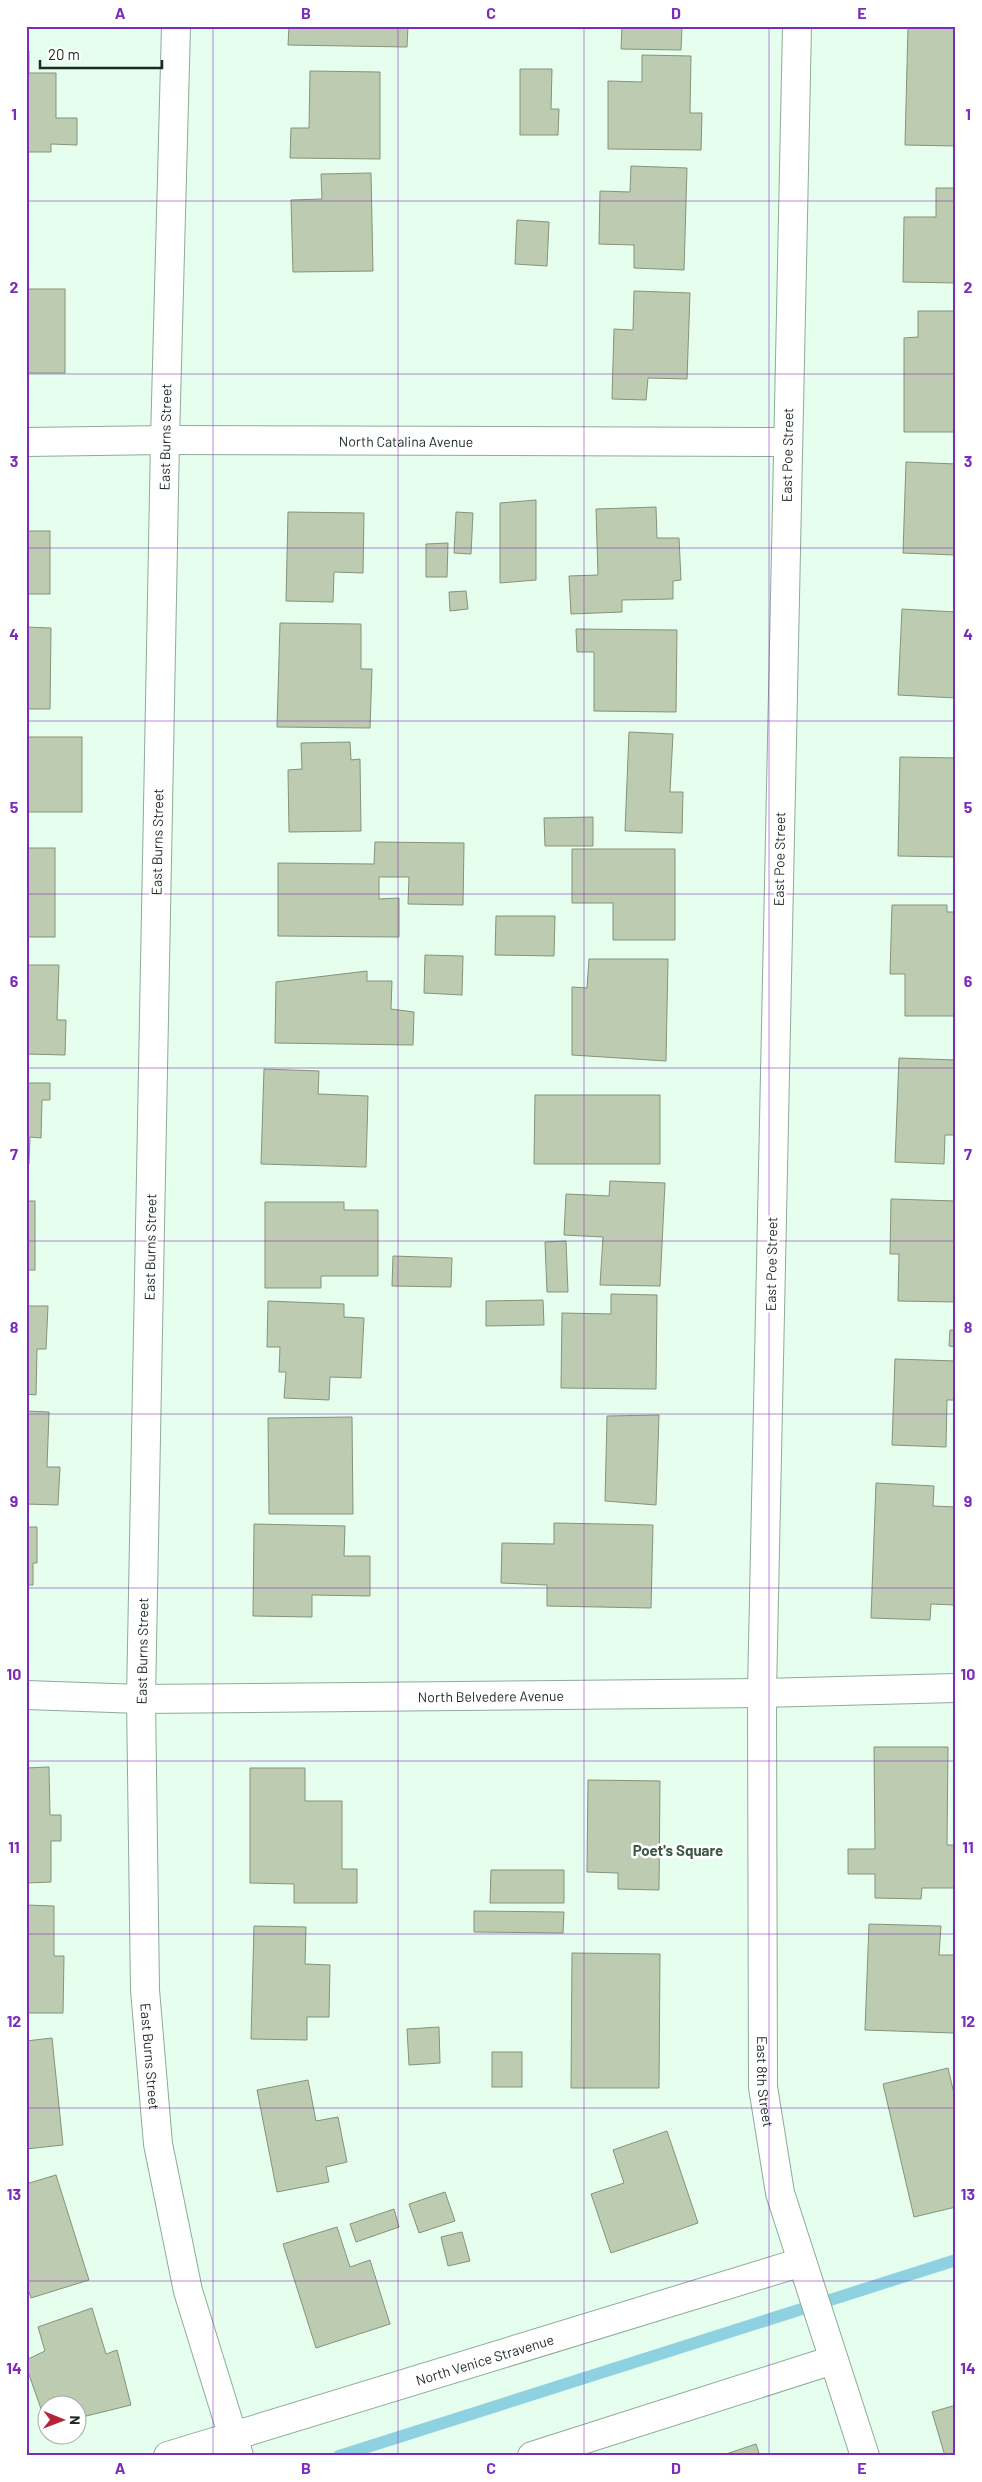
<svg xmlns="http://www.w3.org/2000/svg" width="982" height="2482" font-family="Barlow,sans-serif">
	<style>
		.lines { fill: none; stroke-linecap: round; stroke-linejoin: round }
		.stream { stroke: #8ed2e2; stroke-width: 12 }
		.building { fill: #bdccb0; stroke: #859379 }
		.minor-casing { stroke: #8eab99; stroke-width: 30 }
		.minor { stroke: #fff; stroke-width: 28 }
		.grid { fill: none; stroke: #7b2cbf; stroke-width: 1; stroke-opacity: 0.55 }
		.labels { text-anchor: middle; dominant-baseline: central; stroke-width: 5; stroke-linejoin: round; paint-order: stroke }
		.street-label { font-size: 14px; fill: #1d2922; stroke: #fff }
		.neighbourhood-label { font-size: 15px; font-weight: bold; fill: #3d5848; stroke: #fff }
		.neatline { fill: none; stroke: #7b2cbf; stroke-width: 2 }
		.grid-label { font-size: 16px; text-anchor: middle; font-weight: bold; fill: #7b2cbf }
	</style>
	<rect width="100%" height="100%" fill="#e5feee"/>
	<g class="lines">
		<path class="stream" d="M 339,2456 L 956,2260"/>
	</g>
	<g class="building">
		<path d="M 289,26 L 408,26 L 407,47 L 288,45 Z"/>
		<path d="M 622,26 L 682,26 L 681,50 L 621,49 Z"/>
		<path d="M 908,26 L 956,26 L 956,146 L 905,145 Z"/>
		<path d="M 26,51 L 29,51 L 29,73 L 56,73 L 56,118 L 77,118 L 77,145 L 51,144 L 51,152 L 26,152 Z"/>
		<path d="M 642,55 L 691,56 L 690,113 L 702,113 L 701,150 L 608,149 L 608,81 L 642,82 Z"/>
		<path d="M 520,69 L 552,69 L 551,109 L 559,109 L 558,135 L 520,135 Z"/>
		<path d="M 310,71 L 380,72 L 380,159 L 290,158 L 291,128 L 309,128 Z"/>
		<path d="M 631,166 L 687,168 L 684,270 L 634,268 L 634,245 L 599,244 L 600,191 L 630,192 Z"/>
		<path d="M 371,173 L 373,271 L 293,272 L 291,200 L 322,199 L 321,174 Z"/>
		<path d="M 936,188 L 956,188 L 956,283 L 903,282 L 904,217 L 936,217 Z"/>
		<path d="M 517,220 L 549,222 L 547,266 L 515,264 Z"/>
		<rect x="26" y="289" width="39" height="84"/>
		<path d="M 634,291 L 690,293 L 687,379 L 648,378 L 646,400 L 612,399 L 614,329 L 633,330 Z"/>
		<path d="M 918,311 L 956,311 L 956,432 L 904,432 L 904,338 L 918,337 Z"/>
		<path d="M 906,462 L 956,464 L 956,555 L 903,553 Z"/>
		<path d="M 536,500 L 536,580 L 500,583 L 500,503 Z"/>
		<path d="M 656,507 L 657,538 L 679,538 L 681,580 L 673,581 L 673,599 L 622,600 L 622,612 L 571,614 L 569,576 L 598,575 L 596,509 Z"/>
		<path d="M 288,512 L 364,513 L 363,573 L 334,572 L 333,602 L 286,601 Z"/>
		<path d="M 456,512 L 473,513 L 471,554 L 454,553 Z"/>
		<rect x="26" y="531" width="24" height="63"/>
		<path d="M 448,543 L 447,577 L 426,577 L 426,544 Z"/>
		<path d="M 466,591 L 468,609 L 450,611 L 449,592 Z"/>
		<path d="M 902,609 L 956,612 L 956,698 L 898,695 Z"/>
		<path d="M 280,623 L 361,624 L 361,669 L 372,669 L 370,728 L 277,727 Z"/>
		<path d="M 26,627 L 51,628 L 50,709 L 26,709 Z"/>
		<path d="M 576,629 L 677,630 L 676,712 L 594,711 L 594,652 L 577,652 Z"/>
		<path d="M 629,732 L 673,734 L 670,792 L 683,792 L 682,833 L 625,831 Z"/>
		<rect x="26" y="737" width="56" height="75"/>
		<path d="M 350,742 L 351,760 L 360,759 L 361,831 L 289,832 L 288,770 L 302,769 L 301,743 Z"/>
		<path d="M 900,757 L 956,758 L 956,857 L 898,856 Z"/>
		<path d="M 593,817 L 593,846 L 545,846 L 544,818 Z"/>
		<path d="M 375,842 L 464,843 L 463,905 L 408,904 L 409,877 L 379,877 L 379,899 L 399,898 L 399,937 L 278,936 L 278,863 L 374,864 Z"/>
		<rect x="26" y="848" width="29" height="89"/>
		<path d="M 572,849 L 675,849 L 675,940 L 613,940 L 613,903 L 572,903 Z"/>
		<path d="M 892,905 L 947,905 L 947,912 L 956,912 L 956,1016 L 905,1016 L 905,974 L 890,974 Z"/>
		<path d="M 496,916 L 555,916 L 554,956 L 495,955 Z"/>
		<path d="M 425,955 L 463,956 L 462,995 L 424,993 Z"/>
		<path d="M 589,959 L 668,959 L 666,1061 L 572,1055 L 572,987 L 587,988 Z"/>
		<path d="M 26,965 L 59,965 L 57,1020 L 66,1020 L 65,1055 L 26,1054 Z"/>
		<path d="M 367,971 L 367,981 L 392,981 L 391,1009 L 414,1012 L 413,1045 L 275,1043 L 276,982 Z"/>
		<path d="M 899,1058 L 956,1060 L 956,1135 L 945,1135 L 944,1164 L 895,1162 Z"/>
		<path d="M 264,1069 L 319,1071 L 318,1094 L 368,1096 L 366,1167 L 261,1164 Z"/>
		<path d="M 26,1083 L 50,1083 L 50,1100 L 42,1100 L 41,1138 L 30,1137 L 29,1164 L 26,1164 Z"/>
		<path d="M 535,1095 L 660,1095 L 660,1164 L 534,1164 Z"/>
		<path d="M 610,1181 L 665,1183 L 660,1286 L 600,1285 L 603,1237 L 564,1235 L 566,1194 L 609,1196 Z"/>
		<path d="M 891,1199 L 956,1201 L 956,1302 L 898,1301 L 899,1254 L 890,1254 Z"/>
		<rect x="26" y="1201" width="9" height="69"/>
		<path d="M 265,1202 L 344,1202 L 344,1210 L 378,1210 L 378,1276 L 321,1276 L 321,1288 L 265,1288 Z"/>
		<path d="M 566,1241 L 568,1292 L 547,1292 L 545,1242 Z"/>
		<path d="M 393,1256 L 452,1258 L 451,1287 L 392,1286 Z"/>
		<path d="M 611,1294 L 657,1295 L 656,1389 L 561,1388 L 562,1313 L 611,1314 Z"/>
		<path d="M 543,1300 L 544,1325 L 486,1326 L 486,1301 Z"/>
		<path d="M 268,1301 L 344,1304 L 344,1317 L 364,1318 L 361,1378 L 330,1377 L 329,1400 L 284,1398 L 286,1372 L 279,1372 L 280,1347 L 267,1347 Z"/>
		<path d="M 26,1306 L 48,1306 L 46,1349 L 37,1349 L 36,1395 L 26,1394 Z"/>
		<path d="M 950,1330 L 956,1330 L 956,1347 L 949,1346 Z"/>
		<path d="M 895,1359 L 956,1361 L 956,1400 L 947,1400 L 946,1447 L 892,1445 Z"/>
		<path d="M 26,1411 L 49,1412 L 47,1467 L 60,1467 L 58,1505 L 26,1504 Z"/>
		<path d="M 659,1415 L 656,1505 L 605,1501 L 607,1416 Z"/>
		<path d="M 352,1417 L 353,1514 L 269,1514 L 268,1418 Z"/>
		<path d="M 876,1483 L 934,1486 L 933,1506 L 956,1507 L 956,1605 L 931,1604 L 930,1620 L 871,1618 Z"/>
		<path d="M 554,1523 L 653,1525 L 651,1608 L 547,1606 L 547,1585 L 501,1583 L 502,1543 L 554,1544 Z"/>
		<path d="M 254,1524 L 345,1526 L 344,1556 L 370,1556 L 370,1596 L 312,1595 L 312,1617 L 253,1616 Z"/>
		<path d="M 26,1527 L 37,1527 L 37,1563 L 33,1563 L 33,1585 L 26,1585 Z"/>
		<path d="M 874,1747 L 948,1747 L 947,1845 L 956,1845 L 956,1888 L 922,1888 L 921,1899 L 875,1898 L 875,1874 L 848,1874 L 848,1849 L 875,1849 Z"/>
		<path d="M 49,1767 L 50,1815 L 61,1815 L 61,1841 L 51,1841 L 51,1882 L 26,1883 L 26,1768 Z"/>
		<path d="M 250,1768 L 305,1768 L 305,1801 L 342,1801 L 342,1869 L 357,1869 L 357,1903 L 294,1903 L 294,1884 L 250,1883 Z"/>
		<path d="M 588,1780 L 660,1781 L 659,1890 L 618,1889 L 618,1873 L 587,1872 Z"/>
		<path d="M 491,1870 L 564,1870 L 564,1903 L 490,1903 Z"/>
		<path d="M 26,1905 L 54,1906 L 54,1956 L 64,1956 L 63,2013 L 26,2013 Z"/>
		<path d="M 474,1911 L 564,1912 L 563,1933 L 474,1932 Z"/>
		<path d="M 869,1924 L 941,1926 L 939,1955 L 956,1955 L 954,2033 L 865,2030 Z"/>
		<path d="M 254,1926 L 306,1927 L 305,1964 L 330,1965 L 329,2017 L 307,2017 L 307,2040 L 251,2039 Z"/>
		<path d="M 572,1953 L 660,1954 L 659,2088 L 571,2088 Z"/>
		<path d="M 439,2027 L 440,2063 L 409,2065 L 407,2029 Z"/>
		<path d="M 52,2038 L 63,2145 L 26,2149 L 26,2041 Z"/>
		<rect x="492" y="2052" width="30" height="35"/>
		<path d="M 948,2068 L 956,2102 L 956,2207 L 914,2217 L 883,2084 Z"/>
		<path d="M 308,2080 L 316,2121 L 338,2117 L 347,2162 L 326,2167 L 329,2182 L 277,2192 L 257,2090 Z"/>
		<path d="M 667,2131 L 698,2223 L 611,2253 L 591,2194 L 624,2183 L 613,2150 Z"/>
		<path d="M 56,2175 L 89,2280 L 31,2298 L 26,2282 L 26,2184 Z"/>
		<path d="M 445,2192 L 455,2221 L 419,2233 L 409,2204 Z"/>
		<path d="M 394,2209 L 399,2227 L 356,2242 L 350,2224 Z"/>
		<path d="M 337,2227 L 350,2267 L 370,2260 L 390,2324 L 316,2348 L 283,2244 Z"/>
		<path d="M 462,2232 L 470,2261 L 448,2266 L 441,2237 Z"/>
		<path d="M 92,2308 L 106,2354 L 117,2350 L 131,2405 L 78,2418 L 78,2404 L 48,2404 L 47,2426 L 26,2366 L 26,2360 L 45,2351 L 38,2327 Z"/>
		<path d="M 956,2405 L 956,2456 L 945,2456 L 932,2412 Z"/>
		<path d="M 756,2444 L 760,2456 L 720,2456 Z"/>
	</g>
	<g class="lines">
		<g class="minor-casing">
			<g id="minor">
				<path id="s1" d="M 176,26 L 165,440 L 141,1699 L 145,1990 L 158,2144 L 188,2291 L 239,2456"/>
				<path id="s2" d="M 797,26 L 762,1693 L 763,2087 L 780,2193 L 865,2456"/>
				<path id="s3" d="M 26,442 L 165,440 L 787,442"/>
				<path id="s4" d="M 26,1695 L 141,1699 L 762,1693 L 956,1688"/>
				<path id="s5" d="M 168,2456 L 802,2262"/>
				<path d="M 532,2456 L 833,2360"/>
			</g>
		</g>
		<use href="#minor" class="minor"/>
	</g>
	<path class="grid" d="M 213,26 L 213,2456M 398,26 L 398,2456M 584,26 L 584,2456M 769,26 L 769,2456M 26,201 L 956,201M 26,374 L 956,374M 26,548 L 956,548M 26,721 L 956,721M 26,894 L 956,894M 26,1068 L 956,1068M 26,1241 L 956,1241M 26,1414 L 956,1414M 26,1588 L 956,1588M 26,1761 L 956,1761M 26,1934 L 956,1934M 26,2108 L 956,2108M 26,2281 L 956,2281"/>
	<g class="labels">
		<g class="street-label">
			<text transform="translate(165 437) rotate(-89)">East Burns Street</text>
			<text stroke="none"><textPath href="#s3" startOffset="380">North Catalina Avenue</textPath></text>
			<text transform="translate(787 455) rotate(-89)">East Poe Street</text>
			<text transform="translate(157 842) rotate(-89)">East Burns Street</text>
			<text transform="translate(779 859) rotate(-89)">East Poe Street</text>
			<text transform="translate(150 1247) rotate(-89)">East Burns Street</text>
			<text transform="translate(771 1264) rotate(-89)">East Poe Street</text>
			<text transform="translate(142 1651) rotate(-89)">East Burns Street</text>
			<text stroke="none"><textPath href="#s4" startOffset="465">North Belvedere Avenue</textPath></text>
			<text stroke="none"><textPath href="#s1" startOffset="2031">East Burns Street</textPath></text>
			<text stroke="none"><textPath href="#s2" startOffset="2056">East 8th Street</textPath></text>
			<text stroke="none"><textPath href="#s5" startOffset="331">North Venice Stravenue</textPath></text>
		</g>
		<g class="neighbourhood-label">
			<text x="678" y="1850">Poet's Square</text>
		</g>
	</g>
	<rect width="982" height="2482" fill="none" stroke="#ffffff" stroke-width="55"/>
	<g transform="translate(62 2420) rotate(91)"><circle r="24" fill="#ffffff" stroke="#a5a9a7"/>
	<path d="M0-4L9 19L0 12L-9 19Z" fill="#b5233a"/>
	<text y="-8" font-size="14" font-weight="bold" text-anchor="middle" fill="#1d2922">N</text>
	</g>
	<path d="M40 60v8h122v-8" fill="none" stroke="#1d2922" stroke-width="2.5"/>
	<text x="48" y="60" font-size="15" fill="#1d2922" stroke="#ffffff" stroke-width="4" paint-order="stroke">20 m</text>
	<rect x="28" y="28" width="926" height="2426" class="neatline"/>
	<g class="grid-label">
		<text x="120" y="19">A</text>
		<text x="306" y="19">B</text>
		<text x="491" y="19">C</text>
		<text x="676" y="19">D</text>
		<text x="862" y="19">E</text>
		<text x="14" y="120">1</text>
		<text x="968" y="120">1</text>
		<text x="14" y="293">2</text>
		<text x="968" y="293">2</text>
		<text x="14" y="467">3</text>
		<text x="968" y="467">3</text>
		<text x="14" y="640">4</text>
		<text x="968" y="640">4</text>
		<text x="14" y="813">5</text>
		<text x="968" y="813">5</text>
		<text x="14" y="987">6</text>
		<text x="968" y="987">6</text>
		<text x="14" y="1160">7</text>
		<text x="968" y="1160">7</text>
		<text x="14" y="1333">8</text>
		<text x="968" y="1333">8</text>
		<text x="14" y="1507">9</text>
		<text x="968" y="1507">9</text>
		<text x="14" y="1680">10</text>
		<text x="968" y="1680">10</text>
		<text x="14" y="1853">11</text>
		<text x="968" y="1853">11</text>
		<text x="14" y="2027">12</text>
		<text x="968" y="2027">12</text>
		<text x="14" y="2200">13</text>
		<text x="968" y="2200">13</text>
		<text x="14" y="2374">14</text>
		<text x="968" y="2374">14</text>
		<text x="120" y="2474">A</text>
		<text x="306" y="2474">B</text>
		<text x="491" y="2474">C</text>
		<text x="676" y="2474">D</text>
		<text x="862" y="2474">E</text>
	</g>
</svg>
